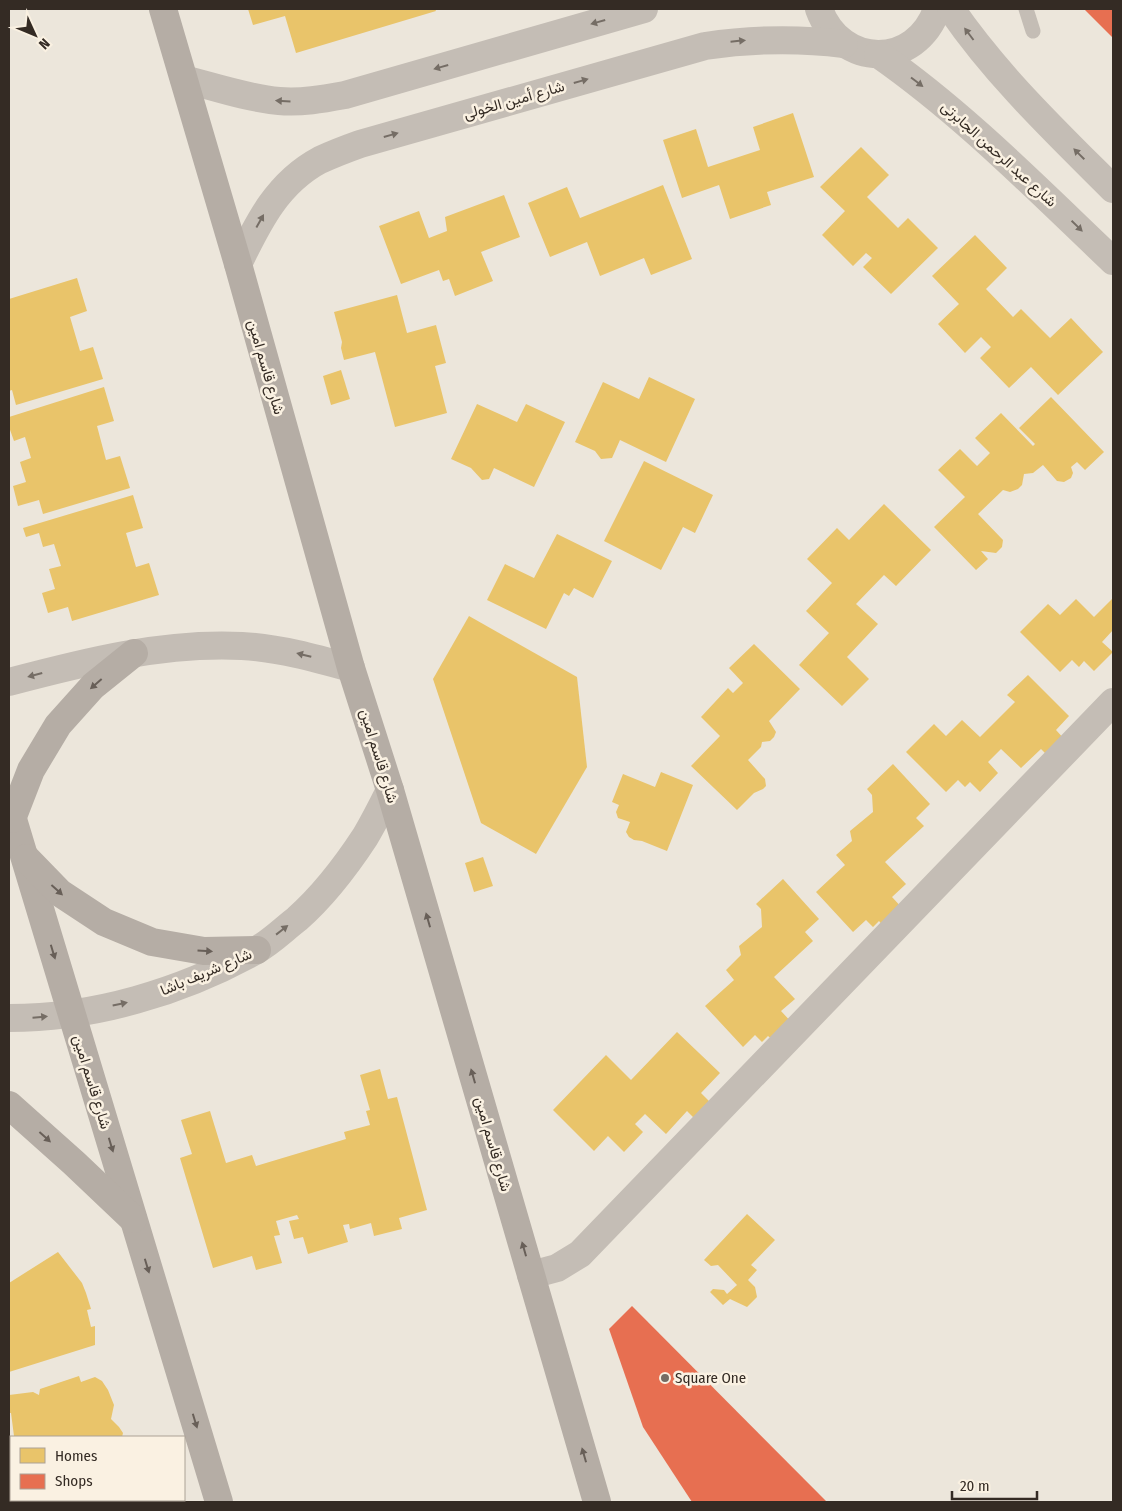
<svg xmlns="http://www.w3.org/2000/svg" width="1122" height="1511" font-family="'Fira Sans Condensed',Vazirmatn,sans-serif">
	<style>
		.homes { fill: #e9c46a }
		.shops { fill: #e76f51 }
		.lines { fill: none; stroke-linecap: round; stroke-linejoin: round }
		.lane { stroke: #c4bdb5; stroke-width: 15 }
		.street { stroke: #c4bdb5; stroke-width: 28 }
		.secondary { stroke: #b5ada5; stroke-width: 28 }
		.oneway { fill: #756d65 }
		.oneway2 { fill: #685f58 }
		.poi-dot { fill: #746c64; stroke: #faf1e2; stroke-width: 2 }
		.labels { text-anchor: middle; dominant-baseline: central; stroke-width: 5; stroke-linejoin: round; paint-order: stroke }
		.street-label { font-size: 15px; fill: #342b24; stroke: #faf1e2 }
		.poi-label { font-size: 15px; fill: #342b24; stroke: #faf1e2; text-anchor: start }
	</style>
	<rect width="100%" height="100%" fill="#ece6db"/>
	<g class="homes">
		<path d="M 248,9 L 435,9 L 436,11 L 296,53 L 285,16 L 253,25 Z"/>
		<path d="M 793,113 L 814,177 L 767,192 L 771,205 L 730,219 L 719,185 L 682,198 L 663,140 L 696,129 L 708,167 L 760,150 L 753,127 Z"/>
		<path d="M 861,147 L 889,175 L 867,197 L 898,228 L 908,218 L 938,248 L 891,294 L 863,267 L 872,258 L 866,253 L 853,266 L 822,235 L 845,211 L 820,187 Z"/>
		<path d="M 663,185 L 692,259 L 651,275 L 644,258 L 600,276 L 587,242 L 550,257 L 528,203 L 567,187 L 580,218 Z"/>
		<path d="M 504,195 L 520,237 L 481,252 L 493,281 L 455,296 L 449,279 L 443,281 L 439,270 L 401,284 L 379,226 L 419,211 L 429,238 L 447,231 L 445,217 Z"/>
		<path d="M 975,235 L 1007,268 L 986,289 L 1013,317 L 1021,309 L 1050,338 L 1071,318 L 1103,352 L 1058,395 L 1031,367 L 1009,388 L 980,358 L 991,347 L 981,337 L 965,353 L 938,324 L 959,304 L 932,276 Z"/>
		<path d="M 77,278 L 87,311 L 70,317 L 80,351 L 93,347 L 103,379 L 16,405 L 12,390 L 9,391 L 9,299 Z"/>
		<path d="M 397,295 L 407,333 L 436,325 L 446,363 L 435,366 L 447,413 L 395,427 L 375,352 L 344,360 L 341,348 L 342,342 L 334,312 Z"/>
		<path d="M 341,370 L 350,399 L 331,405 L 323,376 Z"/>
		<path d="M 649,377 L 695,399 L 666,462 L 620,440 L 612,458 L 601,459 L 595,451 L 575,442 L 603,382 L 639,399 Z"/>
		<path d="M 104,387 L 114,421 L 97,426 L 106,460 L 120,456 L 130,488 L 43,514 L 39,500 L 18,506 L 13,486 L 26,482 L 20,462 L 31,458 L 25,437 L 14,441 L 9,427 L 9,417 Z"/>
		<path d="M 1051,397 L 1104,452 L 1085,470 L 1077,462 L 1071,467 L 1073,473 L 1071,478 L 1064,482 L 1057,481 L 1043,465 L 1033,473 L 1024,474 L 1022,485 L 1018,489 L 1010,492 L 1003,490 L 978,514 L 1003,540 L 1002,547 L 996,553 L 981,551 L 988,559 L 976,570 L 934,527 L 965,497 L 938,470 L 960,449 L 977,466 L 990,453 L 975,438 L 1001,413 L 1033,446 L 1035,444 L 1019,428 Z"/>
		<path d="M 477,404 L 517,422 L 526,404 L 565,422 L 534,487 L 494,468 L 489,479 L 482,480 L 471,468 L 451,459 Z"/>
		<path d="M 644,461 L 713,495 L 695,533 L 683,527 L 661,570 L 604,541 Z"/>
		<path d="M 133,495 L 143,528 L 126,533 L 136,567 L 149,563 L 159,595 L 72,621 L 68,607 L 48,613 L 42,593 L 55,589 L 49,569 L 61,566 L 54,544 L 43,547 L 39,533 L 26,537 L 23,528 Z"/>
		<path d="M 884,504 L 931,550 L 896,586 L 884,575 L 856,604 L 878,624 L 847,657 L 869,679 L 842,706 L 799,665 L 829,633 L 806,611 L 832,583 L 807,559 L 837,528 L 849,540 Z"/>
		<path d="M 557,534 L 612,561 L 593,598 L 574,588 L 569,596 L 564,593 L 546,629 L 487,600 L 505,564 L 534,578 Z"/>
		<path d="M 1113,598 L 1113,630 L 1102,642 L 1113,652 L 1094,671 L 1084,661 L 1079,667 L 1072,660 L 1060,672 L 1020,632 L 1048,604 L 1060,615 L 1076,599 L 1094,617 Z"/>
		<path d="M 469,616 L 577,677 L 587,767 L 536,854 L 481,823 L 433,679 Z"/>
		<path d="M 754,644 L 800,689 L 769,721 L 776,732 L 774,737 L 770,741 L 762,742 L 761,747 L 748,760 L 765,779 L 766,786 L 763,789 L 754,793 L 737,810 L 691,766 L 720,736 L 701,717 L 728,688 L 733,693 L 743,683 L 729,668 Z"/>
		<path d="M 1028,675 L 1069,716 L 1056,730 L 1066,741 L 1049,757 L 1041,749 L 1021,768 L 1001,749 L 988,762 L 998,773 L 980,792 L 970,782 L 965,787 L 958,780 L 946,792 L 906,752 L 934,724 L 946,736 L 962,720 L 980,737 L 1015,702 L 1007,695 Z"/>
		<path d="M 893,764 L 930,804 L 916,818 L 924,826 L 885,862 L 906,884 L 892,897 L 904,910 L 885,928 L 879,921 L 873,927 L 866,920 L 853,932 L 816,892 L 845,865 L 836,855 L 852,841 L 850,831 L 873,812 L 872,795 L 867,789 Z"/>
		<path d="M 661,772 L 693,785 L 667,851 L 642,841 L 634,840 L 629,837 L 626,832 L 630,822 L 618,818 L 616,812 L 619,805 L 612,802 L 623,774 L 655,787 Z"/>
		<path d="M 483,857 L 493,886 L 474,892 L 465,863 Z"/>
		<path d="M 783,879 L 819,919 L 805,932 L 813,941 L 774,977 L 795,999 L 781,1011 L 794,1025 L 775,1042 L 768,1036 L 762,1042 L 755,1035 L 743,1047 L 705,1006 L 734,980 L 726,970 L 741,955 L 739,946 L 762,927 L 761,909 L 756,904 Z"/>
		<path d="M 677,1032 L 720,1073 L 701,1093 L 713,1105 L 697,1121 L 687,1111 L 666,1134 L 645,1114 L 635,1124 L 643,1132 L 624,1152 L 608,1136 L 594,1151 L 553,1110 L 606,1055 L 631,1080 Z"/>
		<path d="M 380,1069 L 388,1099 L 397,1097 L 427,1210 L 399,1218 L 402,1229 L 374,1236 L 371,1223 L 350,1229 L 349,1224 L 343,1225 L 348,1242 L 308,1254 L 303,1237 L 294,1239 L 289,1221 L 299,1219 L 297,1215 L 276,1221 L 280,1235 L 274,1236 L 282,1263 L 256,1270 L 252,1256 L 213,1268 L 180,1158 L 192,1154 L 181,1120 L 210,1111 L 226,1163 L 252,1155 L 256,1166 L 346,1139 L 344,1132 L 370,1125 L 366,1111 L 370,1110 L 360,1075 Z"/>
		<path d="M 747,1214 L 775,1240 L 751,1265 L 757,1270 L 748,1280 L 755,1287 L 757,1297 L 747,1307 L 730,1299 L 723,1305 L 710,1292 L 713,1289 L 724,1290 L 727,1294 L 737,1285 L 718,1265 L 711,1266 L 704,1260 Z"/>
		<path d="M 58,1252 L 82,1283 L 86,1293 L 91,1309 L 87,1310 L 91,1327 L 95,1326 L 95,1345 L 9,1372 L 9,1283 Z"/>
		<path d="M 79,1376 L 81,1382 L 95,1377 L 102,1381 L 108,1390 L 114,1405 L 111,1419 L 119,1427 L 123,1433 L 122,1437 L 14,1436 L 11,1413 L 9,1413 L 9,1395 L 33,1392 L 39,1395 L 40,1389 Z"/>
	</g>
	<g class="shops">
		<path d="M 1084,9 L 1113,9 L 1113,38 Z"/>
		<path d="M 632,1306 L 827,1502 L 692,1502 L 643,1427 L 609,1329 Z"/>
	</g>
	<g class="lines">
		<path class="lane" d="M 1026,9 L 1033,31"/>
		<g class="street">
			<path d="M 819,9 C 841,69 916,69 937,9"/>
			<path d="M 951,9 C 997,76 1056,132 1113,189"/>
			<path d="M 878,54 C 964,114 1037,189 1113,261"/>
			<path d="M 184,79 C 215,87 247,98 279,101 C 301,103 323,99 345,95 L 644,9"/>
			<path d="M 238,264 C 258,223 277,183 320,160 C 333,154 346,149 360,144 L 705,46 C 752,39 797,38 844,44"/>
			<path d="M 9,682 C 85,662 163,642 242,646 C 279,648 315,658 351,668"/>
			<path d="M 9,1018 C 94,1018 181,992 255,951 C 270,943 284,929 297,919 C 323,896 346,866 365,837 C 374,822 382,806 390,790"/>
			<path d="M 531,1275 L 557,1268 L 580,1254 L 1113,702"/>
		</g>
		<g class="secondary">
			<path d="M 163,9 L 238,264 L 351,668 L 390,790 L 597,1502"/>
			<path d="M 9,806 L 219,1502"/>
			<path d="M 12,819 L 31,770 L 58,725 L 93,686 L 134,653"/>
			<path d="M 26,858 L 60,893 L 104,922 L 152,942 L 204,951 L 257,950"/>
			<path d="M 9,1105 L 74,1163 L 133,1219"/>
		</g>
	</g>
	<defs><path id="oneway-solid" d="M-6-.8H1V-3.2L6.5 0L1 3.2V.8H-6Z" transform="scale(1.25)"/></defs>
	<g class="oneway">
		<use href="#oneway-solid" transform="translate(598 22) rotate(164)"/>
		<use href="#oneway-solid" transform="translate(969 34) rotate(-127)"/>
		<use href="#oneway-solid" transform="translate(738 41) rotate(-6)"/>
		<use href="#oneway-solid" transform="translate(441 67) rotate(164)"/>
		<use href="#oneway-solid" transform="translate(581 81) rotate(-16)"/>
		<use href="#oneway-solid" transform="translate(917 82) rotate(37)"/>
		<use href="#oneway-solid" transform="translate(283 101) rotate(-177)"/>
		<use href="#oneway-solid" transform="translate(391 135) rotate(-16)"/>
		<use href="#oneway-solid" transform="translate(1079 154) rotate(-135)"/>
		<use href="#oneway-solid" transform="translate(260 221) rotate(-61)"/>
		<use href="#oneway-solid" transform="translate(1077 226) rotate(44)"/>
		<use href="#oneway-solid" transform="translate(304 655) rotate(-166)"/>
		<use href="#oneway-solid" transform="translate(35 675) rotate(165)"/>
		<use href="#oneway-solid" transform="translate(282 930) rotate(-38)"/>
		<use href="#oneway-solid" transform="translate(120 1004) rotate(-12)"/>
		<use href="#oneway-solid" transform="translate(40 1017) rotate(-5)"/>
	</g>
	<g class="oneway2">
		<use href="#oneway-solid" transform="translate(96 684) rotate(139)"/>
		<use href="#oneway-solid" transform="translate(57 890) rotate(42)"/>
		<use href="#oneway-solid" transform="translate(428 920) rotate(-106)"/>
		<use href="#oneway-solid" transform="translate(205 951) rotate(4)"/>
		<use href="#oneway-solid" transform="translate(53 952) rotate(73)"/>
		<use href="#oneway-solid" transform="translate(473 1076) rotate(-106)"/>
		<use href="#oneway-solid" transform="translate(45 1137) rotate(42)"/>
		<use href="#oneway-solid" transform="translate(111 1145) rotate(73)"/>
		<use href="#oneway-solid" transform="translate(524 1249) rotate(-106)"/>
		<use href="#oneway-solid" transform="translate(147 1266) rotate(73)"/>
		<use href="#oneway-solid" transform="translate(195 1421) rotate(73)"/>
		<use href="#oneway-solid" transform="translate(584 1455) rotate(-106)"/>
	</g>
	<circle class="poi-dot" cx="665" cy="1378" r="5"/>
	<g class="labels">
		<g class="street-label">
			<text transform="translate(514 100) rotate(-16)">شارع أمين الخولى</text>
			<text transform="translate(999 154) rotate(42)">شارع عبد الرحمن الجابرتى</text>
			<text transform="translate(266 367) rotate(74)">شارع قاسم امين</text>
			<text transform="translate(379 756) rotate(73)">شارع قاسم امين</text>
			<text transform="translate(206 972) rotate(-23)">شارع شريف باشا</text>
			<text transform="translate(92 1082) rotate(73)">شارع قاسم امين</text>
			<text transform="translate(493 1144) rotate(74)">شارع قاسم امين</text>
		</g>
		<g class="poi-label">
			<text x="675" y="1378">Square One</text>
		</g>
	</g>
	<rect width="1122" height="1511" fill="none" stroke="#342b24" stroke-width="20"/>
	<rect x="10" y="1436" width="175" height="65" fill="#faf1e2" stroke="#aba296"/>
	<rect x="20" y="1448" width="25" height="15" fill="#e9c46a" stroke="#aba296"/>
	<text x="55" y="1461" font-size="15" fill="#342b24">Homes</text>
	<rect x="20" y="1474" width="25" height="15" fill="#e76f51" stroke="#aba296"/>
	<text x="55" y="1486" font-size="15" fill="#342b24">Shops</text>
	<g transform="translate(35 35) rotate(134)" stroke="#faf1e2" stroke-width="4" paint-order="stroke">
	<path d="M0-4L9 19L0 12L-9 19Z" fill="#342b24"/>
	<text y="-8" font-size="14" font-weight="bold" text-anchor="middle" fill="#342b24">N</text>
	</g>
	<path d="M952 1491v8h85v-8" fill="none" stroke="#342b24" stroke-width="2.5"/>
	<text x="960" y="1491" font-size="15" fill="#342b24" stroke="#faf1e2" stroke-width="4" paint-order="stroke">20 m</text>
</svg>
